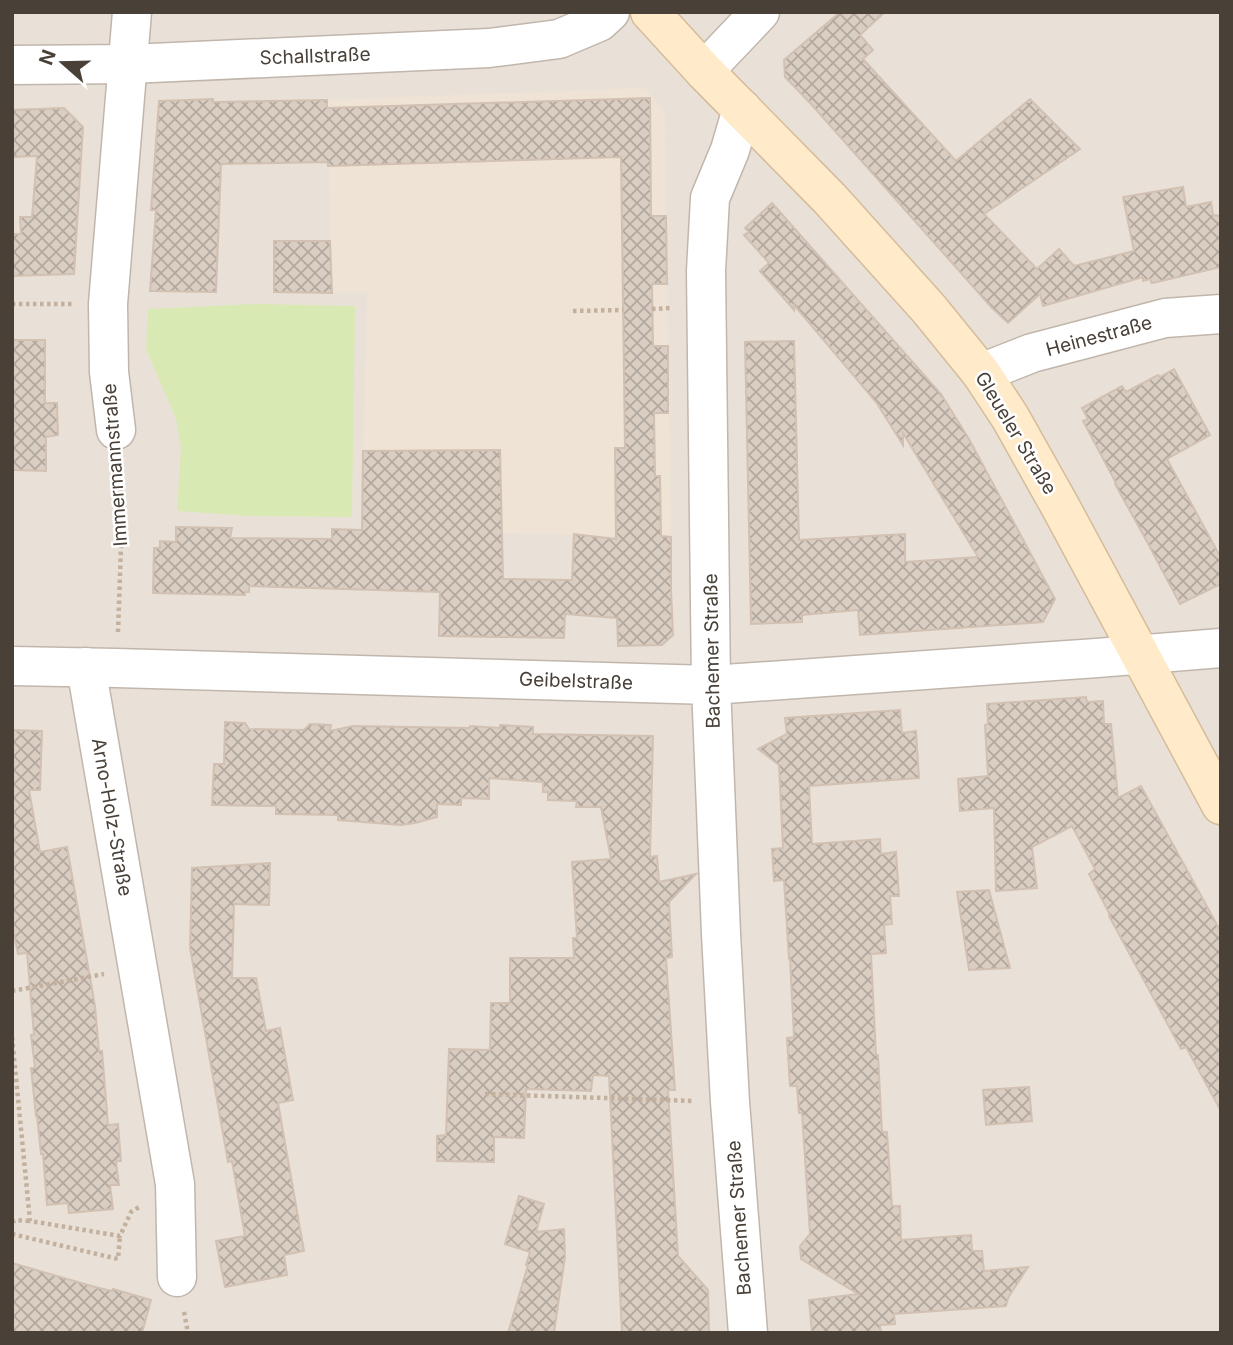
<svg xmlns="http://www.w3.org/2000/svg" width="1233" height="1345" font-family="Inter,sans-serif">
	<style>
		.residential { fill: #e9e1d8 }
		.education { fill: #eee3d4 }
		.park { fill: #d9e9b3 }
		.building { fill: url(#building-cross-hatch); stroke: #d2c1b2; stroke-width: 2 }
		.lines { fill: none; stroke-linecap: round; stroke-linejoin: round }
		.minor-casing { stroke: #c1b6ac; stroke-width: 41 }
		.tertiary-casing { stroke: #c1b6ac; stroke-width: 41 }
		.secondary-casing { stroke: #d5bc9a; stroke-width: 41 }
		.path { stroke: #c3b09d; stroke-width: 4.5; stroke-dasharray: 3.5 3.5; stroke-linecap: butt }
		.minor { stroke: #fff; stroke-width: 38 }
		.tertiary { stroke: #fff; stroke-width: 38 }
		.secondary { stroke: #ffeaca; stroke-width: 38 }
		.labels { text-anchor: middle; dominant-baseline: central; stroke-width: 5; stroke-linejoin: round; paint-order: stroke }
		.street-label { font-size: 19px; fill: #494038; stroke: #fff }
	</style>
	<defs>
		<pattern id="building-cross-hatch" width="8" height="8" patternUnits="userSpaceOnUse" patternTransform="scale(1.75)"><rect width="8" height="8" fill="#dacdc2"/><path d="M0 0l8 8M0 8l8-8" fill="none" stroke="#b3a89f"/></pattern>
	</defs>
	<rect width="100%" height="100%" fill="#f5f0ea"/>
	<rect class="residential" x="12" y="12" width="1209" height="1321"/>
	<path class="education" d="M 645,88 L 665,113 L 671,537 L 362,530 L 367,292 L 332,293 L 327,100 Z"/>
	<path class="park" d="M 253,304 L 355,306 L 352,517 L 250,516 L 177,511 L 181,448 L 176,419 L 146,349 L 148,309 Z"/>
	<g class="building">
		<path d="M 840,12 L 885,12 L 860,35 L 873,50 L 863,59 L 956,161 L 1030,99 L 1080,149 L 984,214 L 1037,269 L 1059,249 L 1074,266 L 1134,251 L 1123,197 L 1183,187 L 1186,207 L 1211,202 L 1213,215 L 1221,216 L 1221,267 L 1152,283 L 1150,279 L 1143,281 L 1143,277 L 1043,306 L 1040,294 L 1008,323 L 992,308 L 811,104 L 785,77 L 784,60 Z"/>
		<path d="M 650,98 L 651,216 L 666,216 L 667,284 L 652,284 L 653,346 L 668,346 L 668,413 L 654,413 L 655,476 L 660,476 L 661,536 L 671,537 L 671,589 L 673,635 L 662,645 L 618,646 L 617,618 L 565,614 L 564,638 L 439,636 L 440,592 L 249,586 L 249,592 L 245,592 L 245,595 L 153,593 L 154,548 L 160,548 L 160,541 L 176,542 L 176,527 L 232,528 L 230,538 L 332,539 L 332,529 L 362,530 L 363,451 L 500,450 L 503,579 L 572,580 L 574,534 L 616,539 L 615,448 L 625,448 L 621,157 L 328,166 L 328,162 L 221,164 L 216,292 L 150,291 L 156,210 L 151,210 L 159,101 L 213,99 L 213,102 L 327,100 L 327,108 Z"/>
		<path d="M 64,108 L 83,127 L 74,274 L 12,276 L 12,234 L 21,234 L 20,217 L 32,217 L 37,156 L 12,157 L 12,110 Z"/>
		<path d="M 772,203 L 941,394 L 969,439 L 1055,599 L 1043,622 L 860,635 L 858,610 L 802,615 L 802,622 L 751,624 L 745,342 L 794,341 L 799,540 L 905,534 L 905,562 L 978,557 L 903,433 L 903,445 L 876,402 L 794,305 L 794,310 L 760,271 L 769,263 L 744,235 L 749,232 L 745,228 Z"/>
		<path d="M 274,241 L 330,241 L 332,293 L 274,292 Z"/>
		<path d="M 12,340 L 45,340 L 45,403 L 57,403 L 58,435 L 46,437 L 46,471 L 12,470 Z"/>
		<path d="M 1174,369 L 1210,435 L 1167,459 L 1221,558 L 1221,584 L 1180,604 L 1145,538 L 1115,484 L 1116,483 L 1083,421 L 1088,419 L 1082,408 L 1122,386 L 1126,392 L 1158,375 L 1160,377 Z"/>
		<path d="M 1086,697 L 1087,702 L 1103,701 L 1104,724 L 1111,724 L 1118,798 L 1141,786 L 1221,932 L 1221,1111 L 1186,1047 L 1181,1049 L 1109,916 L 1110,915 L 1089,874 L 1095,869 L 1072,826 L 1032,847 L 1037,888 L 996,891 L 994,808 L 960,811 L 958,779 L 988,776 L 985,725 L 988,724 L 987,704 Z"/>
		<path d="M 900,710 L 902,733 L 916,731 L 919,778 L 809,786 L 812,844 L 880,839 L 881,854 L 896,852 L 899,896 L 890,896 L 892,924 L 884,925 L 886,953 L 871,954 L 876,1055 L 878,1055 L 882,1132 L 887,1132 L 892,1206 L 900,1206 L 901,1240 L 971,1235 L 972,1251 L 982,1251 L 984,1271 L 1028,1267 L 1008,1298 L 1006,1306 L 894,1314 L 895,1324 L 880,1325 L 881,1333 L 812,1333 L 809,1300 L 858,1294 L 801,1259 L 800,1246 L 810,1234 L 802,1113 L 799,1113 L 797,1086 L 790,1086 L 787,1038 L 794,1037 L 790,959 L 789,959 L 784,880 L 774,881 L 772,849 L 783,848 L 779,765 L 758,749 L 787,734 L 785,718 Z"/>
		<path d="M 225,722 L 245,723 L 249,729 L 304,730 L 310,724 L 331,725 L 330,731 L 353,726 L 469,728 L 470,726 L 500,728 L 500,725 L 533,727 L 533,734 L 653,736 L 650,857 L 657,856 L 659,882 L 696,874 L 669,902 L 672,957 L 666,958 L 675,1090 L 668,1090 L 678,1256 L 708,1290 L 709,1333 L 622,1333 L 609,1076 L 593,1075 L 591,1091 L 526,1089 L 524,1138 L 494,1137 L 494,1162 L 437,1161 L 437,1136 L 446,1135 L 449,1049 L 490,1050 L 491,1003 L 510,1003 L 510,958 L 574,958 L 573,938 L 577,938 L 572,862 L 611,859 L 601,807 L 576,807 L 577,801 L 548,800 L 548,792 L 543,792 L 543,782 L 489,778 L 489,799 L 461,798 L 461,805 L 437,804 L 437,817 L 415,823 L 401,825 L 338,820 L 338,815 L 276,814 L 276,806 L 212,805 L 214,764 L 224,764 Z"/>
		<path d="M 12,730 L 42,731 L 40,790 L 29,790 L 40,852 L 67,847 L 95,1006 L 99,1051 L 102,1051 L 108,1125 L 118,1124 L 121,1161 L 116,1161 L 119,1185 L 110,1185 L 113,1209 L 69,1213 L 68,1203 L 47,1205 L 43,1154 L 41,1154 L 37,1116 L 36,1116 L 31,1068 L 35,1068 L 31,1035 L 34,1035 L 27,953 L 18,954 L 12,925 Z"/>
		<path d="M 270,863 L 269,905 L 234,904 L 232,978 L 256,978 L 266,1031 L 280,1028 L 293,1100 L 278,1103 L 304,1251 L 284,1255 L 287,1275 L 225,1287 L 216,1241 L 245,1236 L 232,1161 L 228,1162 L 190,948 L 192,868 Z"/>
		<path d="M 989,890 L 1010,968 L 969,970 L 957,892 Z"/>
		<path d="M 1029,1087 L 1032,1121 L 986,1125 L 983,1090 Z"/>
		<path d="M 519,1196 L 544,1204 L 536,1232 L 564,1229 L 565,1257 L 554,1333 L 508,1333 L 528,1265 L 526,1265 L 530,1252 L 505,1244 Z"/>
		<path d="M 12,1263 L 95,1287 L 112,1291 L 113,1289 L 151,1300 L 142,1333 L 12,1333 Z"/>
	</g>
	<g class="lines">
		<g class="minor-casing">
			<g id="minor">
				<path d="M 12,65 L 129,64 L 489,48 L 559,39 L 599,22 L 610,12"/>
				<path d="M 704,71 L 760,12"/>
				<path d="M 981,373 L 1032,353 L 1165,318 L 1221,314"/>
				<path d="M 116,430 L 109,372 L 108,304 L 132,12"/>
				<path d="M 12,666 L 116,668 L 711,685 L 1097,658 L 1221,648"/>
				<path d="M 86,667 L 175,1184 L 177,1277"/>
			</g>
		</g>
		<g class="tertiary-casing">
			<path id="tertiary" d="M 742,109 L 730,150 L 710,198 L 706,271 L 711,685 L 721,934 L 730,1102 L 748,1333"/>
		</g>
		<g class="secondary-casing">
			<path id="secondary" d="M 650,12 L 704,71 L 830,199 L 929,309 L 981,373 L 1010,417 L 1060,506 L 1221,805"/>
		</g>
		<g class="path">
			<path d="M 12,304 L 73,304"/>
			<path d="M 652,309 L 671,308"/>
			<path d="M 573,311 L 623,310"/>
			<path d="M 118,632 L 122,518 L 119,466"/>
			<path d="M 12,991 L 104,974"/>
			<path d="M 12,1037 L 30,1221 L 120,1236 L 131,1212 L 139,1207"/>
			<path d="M 485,1094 L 694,1101"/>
			<path d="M 12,1222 L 16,1220 L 30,1221"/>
			<path d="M 12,1234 L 118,1259 L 120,1236"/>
			<path d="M 184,1312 L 188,1333"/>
		</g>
		<use href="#minor" class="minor"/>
		<use href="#tertiary" class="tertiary"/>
		<use href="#secondary" class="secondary"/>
	</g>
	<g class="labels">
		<g class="street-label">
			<text transform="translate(315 56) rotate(-2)">Schallstraße</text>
			<text transform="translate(1099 336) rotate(-15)">Heinestraße</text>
			<text transform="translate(1016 433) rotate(59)">Gleueler Straße</text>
			<text transform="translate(115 465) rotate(-94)">Immermannstraße</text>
			<text transform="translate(712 651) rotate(-91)">Bachemer Straße</text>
			<text transform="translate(576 681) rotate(2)">Geibelstraße</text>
			<text transform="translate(112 817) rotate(80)">Arno-Holz-Straße</text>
			<text transform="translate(739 1218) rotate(-94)">Bachemer Straße</text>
		</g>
	</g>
	<rect width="1233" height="1345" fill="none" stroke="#494038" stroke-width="28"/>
	<g transform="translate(63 63) rotate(290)" stroke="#ffffff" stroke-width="5" paint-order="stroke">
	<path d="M0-5L12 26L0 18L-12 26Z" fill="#494038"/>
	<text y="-10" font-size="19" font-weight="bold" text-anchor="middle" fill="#494038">N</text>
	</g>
</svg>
